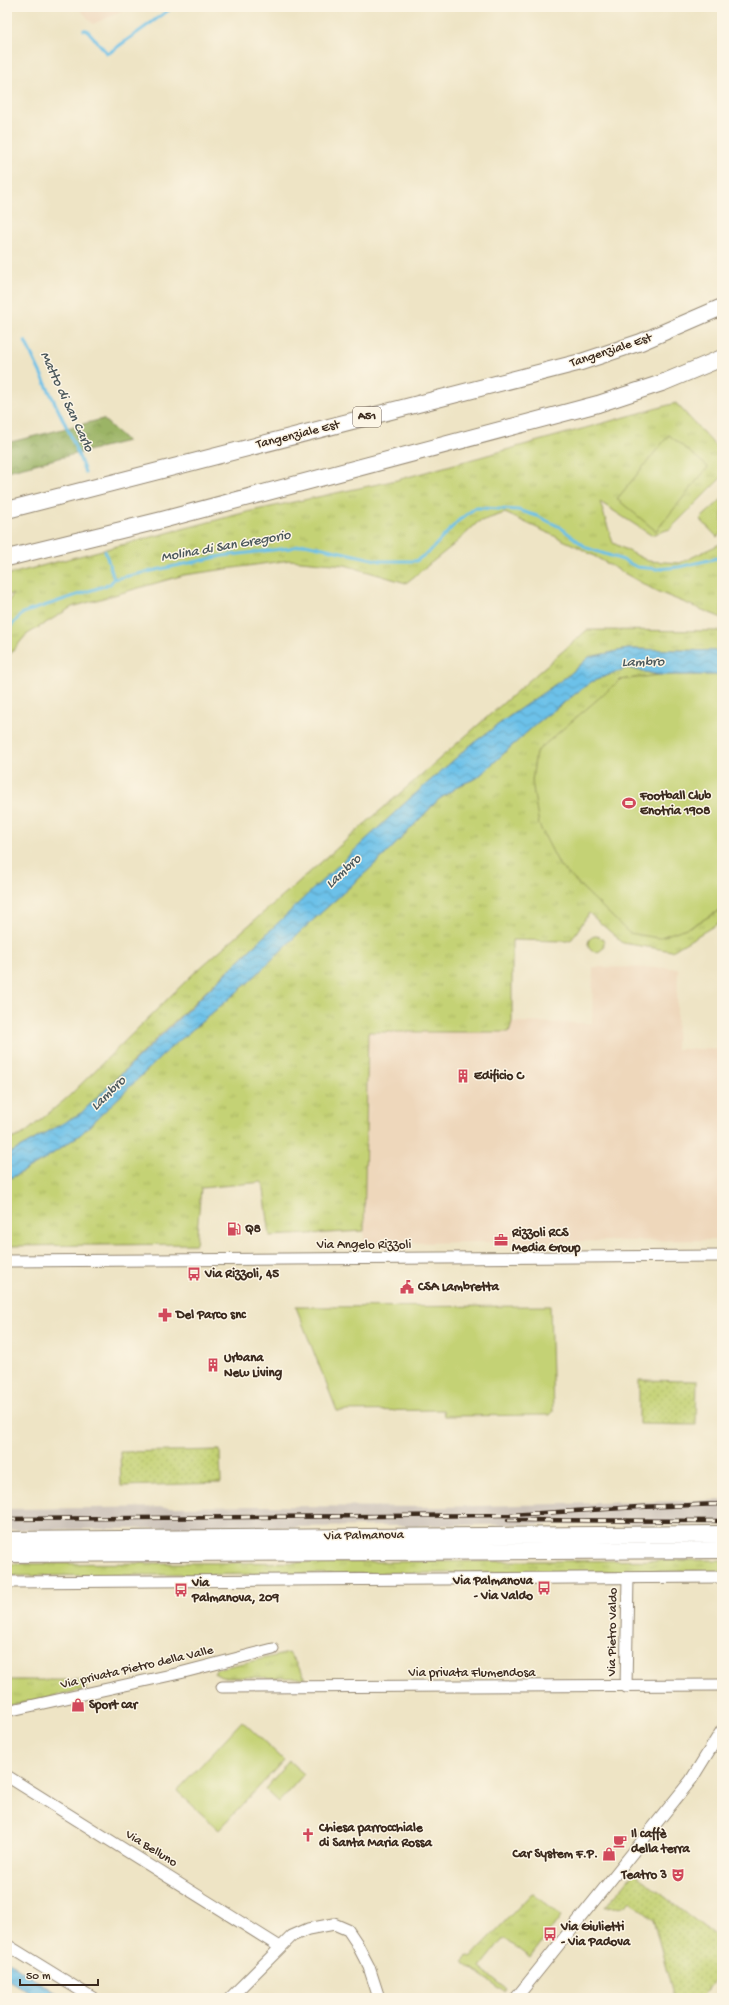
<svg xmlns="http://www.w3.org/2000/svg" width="729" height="2005" font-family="'Gochi Hand',sans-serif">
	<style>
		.built { fill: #eed7bb }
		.railway { fill: #ccc2b9 }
		.grass { fill: url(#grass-tufts); stroke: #807e49 }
		.forest { fill: url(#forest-crowns); stroke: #6b6f42 }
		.park { fill: url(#park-dots); stroke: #807e49 }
		.garden { fill: #c4d274; stroke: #807e49 }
		.water { fill: url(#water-waves); stroke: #547684 }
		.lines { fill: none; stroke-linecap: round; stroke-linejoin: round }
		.stream { stroke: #6cc1e9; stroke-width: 3 }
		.minor-casing { stroke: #948772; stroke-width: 13 }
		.highway-casing { stroke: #948772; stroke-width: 18 }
		.minor { stroke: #fff; stroke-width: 11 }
		.highway { stroke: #fff; stroke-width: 16 }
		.rail-casing { stroke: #3b2a1e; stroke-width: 4.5 }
		.rail { stroke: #fcf5e5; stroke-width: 3; stroke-dasharray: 9; stroke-linecap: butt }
		.labels { text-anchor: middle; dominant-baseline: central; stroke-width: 3; stroke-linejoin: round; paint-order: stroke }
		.shield { fill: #fcf5e5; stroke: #75675a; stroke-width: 1 }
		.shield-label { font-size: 12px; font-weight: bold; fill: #3b2a1e }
		.street-label { font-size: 13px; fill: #3b2a1e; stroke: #fcf5e5 }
		.poi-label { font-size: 13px; font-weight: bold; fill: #3b2a1e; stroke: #fcf5e5; text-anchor: start }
		.water-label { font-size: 14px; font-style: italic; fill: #4a575b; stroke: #fcf5e5 }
	</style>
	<defs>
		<pattern id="grass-tufts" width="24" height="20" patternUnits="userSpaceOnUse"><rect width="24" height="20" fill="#c4d274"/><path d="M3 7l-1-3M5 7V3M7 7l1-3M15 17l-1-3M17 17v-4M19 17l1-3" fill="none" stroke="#a9b464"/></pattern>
		<pattern id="forest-crowns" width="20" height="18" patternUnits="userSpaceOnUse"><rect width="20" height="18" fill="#9bb466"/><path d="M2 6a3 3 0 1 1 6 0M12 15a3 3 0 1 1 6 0" fill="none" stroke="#809353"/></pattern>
		<pattern id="park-dots" width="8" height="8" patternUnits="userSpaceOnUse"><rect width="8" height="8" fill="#c4d274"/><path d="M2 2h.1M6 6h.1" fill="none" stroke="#a9b464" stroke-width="1.8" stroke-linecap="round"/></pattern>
		<pattern id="water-waves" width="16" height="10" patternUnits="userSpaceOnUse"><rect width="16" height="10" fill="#6cc1e9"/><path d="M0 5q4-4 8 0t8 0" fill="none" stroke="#5a9dbc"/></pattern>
	</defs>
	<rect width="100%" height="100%" fill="#fcf5e5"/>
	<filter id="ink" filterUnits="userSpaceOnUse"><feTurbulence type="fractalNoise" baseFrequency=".025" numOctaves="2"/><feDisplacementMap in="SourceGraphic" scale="8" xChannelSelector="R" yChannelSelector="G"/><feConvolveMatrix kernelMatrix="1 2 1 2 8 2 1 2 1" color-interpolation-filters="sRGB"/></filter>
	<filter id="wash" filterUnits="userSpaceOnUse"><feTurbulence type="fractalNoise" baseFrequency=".012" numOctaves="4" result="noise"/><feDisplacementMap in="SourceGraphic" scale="16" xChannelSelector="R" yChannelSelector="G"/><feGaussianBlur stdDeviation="0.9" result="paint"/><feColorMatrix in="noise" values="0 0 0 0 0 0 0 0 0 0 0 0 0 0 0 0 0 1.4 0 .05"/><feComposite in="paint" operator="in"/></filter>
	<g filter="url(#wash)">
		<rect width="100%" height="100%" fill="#eee4c5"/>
		<g class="built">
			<path d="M 78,7 L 133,7 L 93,24 Z"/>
			<path d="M 593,967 L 678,968 L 676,1049 L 722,1049 L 722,1240 L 384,1243 L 364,1246 L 368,1032 L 509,1032 L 512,1022 L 592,1023 Z"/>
		</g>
		<path class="railway" d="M 722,1500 L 722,1525 L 576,1524 L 7,1530 L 7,1509 L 261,1506 L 440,1507 Z"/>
		<g class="grass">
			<path d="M 676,403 L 722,453 L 722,477 L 670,529 L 651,535 L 600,502 L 613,543 L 648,561 L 680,563 L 722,543 L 722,618 L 656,591 L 578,547 L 505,513 L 478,522 L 457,542 L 406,583 L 345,565 L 290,560 L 184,575 L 72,607 L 26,635 L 7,658 L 7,604 L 13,594 L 7,595 L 7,575 L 247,512 L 397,480 Z"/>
			<path d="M 587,630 L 722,631 L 722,651 L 628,649 L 589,657 L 569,675 L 514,713 L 472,744 L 407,801 L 161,1034 L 81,1113 L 7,1155 L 7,1141 L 25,1133 L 68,1097 L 193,974 Z"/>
			<path d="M 627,668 L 659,675 L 620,680 L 692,926 L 722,909 L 722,921 L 672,951 L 623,943 L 589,913 L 572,939 L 567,941 L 512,940 L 512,1022 L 509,1032 L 368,1032 L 364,1231 L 270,1236 L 263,1182 L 201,1188 L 196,1244 L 7,1246 L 7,1180 L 42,1161 L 81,1134 L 168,1050 L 250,981 L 302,930 L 385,855 L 438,800 L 460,785 L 477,778 L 537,723 L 591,682 Z"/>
			<circle cx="596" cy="944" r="8"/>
			<path d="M 722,1560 L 722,1571 L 7,1576 L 7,1564 Z"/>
			<path d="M 289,1653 L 306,1678 L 221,1677 L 214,1673 L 216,1669 Z"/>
			<path d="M 7,1680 L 86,1680 L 86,1689 L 7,1706 Z"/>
			<path d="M 532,1893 L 561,1916 L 530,1958 L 504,1938 L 480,1968 L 507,1989 L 505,1992 L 462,1961 L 468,1955 L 471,1957 Z"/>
		</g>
		<path class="forest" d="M 103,419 L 127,441 L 7,471 L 7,443 Z"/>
		<g class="park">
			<path d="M 639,1380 L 697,1381 L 696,1425 L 639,1424 Z"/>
			<path d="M 220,1450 L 221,1483 L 121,1486 L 120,1452 Z"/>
			<path d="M 634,1873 L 722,1941 L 722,1971 L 701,1998 L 672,1998 L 672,1990 L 653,1919 L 630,1901 L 626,1906 L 605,1908 Z"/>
		</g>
		<g class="garden">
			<path d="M 669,435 L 708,467 L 656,531 L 617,499 Z"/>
			<path d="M 722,499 L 722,533 L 717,537 L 700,519 Z"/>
			<path d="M 659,675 L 722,675 L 722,909 L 692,926 L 658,938 L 629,933 L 560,866 L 539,825 L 532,781 L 536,752 L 620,680 Z"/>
			<path d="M 550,1306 L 553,1412 L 550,1415 L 444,1416 L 443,1410 L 337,1411 L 296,1307 Z"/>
			<path d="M 242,1721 L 284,1760 L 219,1830 L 177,1791 Z"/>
			<path d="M 289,1761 L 304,1774 L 279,1802 L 265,1789 Z"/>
		</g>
		<g class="water">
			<path d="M 628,649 L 722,651 L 722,675 L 659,675 L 627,668 L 591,682 L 537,723 L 477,778 L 460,785 L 438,800 L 385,855 L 302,930 L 250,981 L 168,1050 L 81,1134 L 42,1161 L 7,1180 L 7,1155 L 81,1113 L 311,891 L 407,801 L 472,744 L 514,713 L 569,675 L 589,657 Z"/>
			<path d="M 7,1961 L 65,1998 L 38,1998 L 7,1979 Z"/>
		</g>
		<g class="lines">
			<g class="stream">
				<path d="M 84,30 L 87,30 L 107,53 L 109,53 L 173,7"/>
				<path d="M 25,341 L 70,434 L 85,472"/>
				<path d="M 105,551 L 114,579"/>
				<path d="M 7,638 L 11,626 L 23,613 L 110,584 L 114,579 L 222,556 L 290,548 L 305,544 L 381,561 L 416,561 L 430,551 L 458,521 L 475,508 L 481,508 L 518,510 L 537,516 L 560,527 L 587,548 L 623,560 L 637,567 L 657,569 L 679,567 L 722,557"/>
			</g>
		</g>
	</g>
	<g filter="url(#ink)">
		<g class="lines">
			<g class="minor-casing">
				<g id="minor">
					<path d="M 7,1261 L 722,1256"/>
					<path d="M 7,1582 L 722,1577"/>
					<path d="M 222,1687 L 722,1685"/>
					<path d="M 626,1687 L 628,1578"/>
					<path d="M 7,1711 L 180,1673 L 273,1649"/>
					<path d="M 7,1776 L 280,1947"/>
					<path d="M 7,1945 L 93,1998"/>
					<path d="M 230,1998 L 292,1936 L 308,1929 L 334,1924 L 348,1930 L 356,1942 L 369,1967 L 379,1998"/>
					<path d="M 516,1998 L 691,1780 L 722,1730"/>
				</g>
			</g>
			<g class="highway-casing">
				<g id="highway">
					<path d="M 7,510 L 581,362 L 641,342 L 722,307"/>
					<path d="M 7,558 L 162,520 L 598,404 L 662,383 L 722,358"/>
					<path d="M 7,1540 L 722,1534"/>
					<path d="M 7,1554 L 722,1550"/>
				</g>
			</g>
			<use href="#minor" class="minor"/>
			<use href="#highway" class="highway"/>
			<g class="rail-casing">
				<g id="rail">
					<path d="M 7,1519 L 510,1515 L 639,1507 L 722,1504"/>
					<path d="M 508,1520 L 722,1521"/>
				</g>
			</g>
			<use href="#rail" class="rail"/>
		</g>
	</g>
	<defs>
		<g id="stadium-bare" transform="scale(1.08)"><path d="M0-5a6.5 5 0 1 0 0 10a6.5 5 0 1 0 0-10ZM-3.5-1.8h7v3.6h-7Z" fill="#d1495b" stroke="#fcf5e5" stroke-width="2.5" paint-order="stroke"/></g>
		<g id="building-bare" transform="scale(1.08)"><path d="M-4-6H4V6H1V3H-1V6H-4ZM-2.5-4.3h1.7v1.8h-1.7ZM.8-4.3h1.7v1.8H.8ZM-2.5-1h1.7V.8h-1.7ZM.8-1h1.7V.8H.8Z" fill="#d1495b" stroke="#fcf5e5" stroke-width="2.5" paint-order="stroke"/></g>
		<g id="fuel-bare" transform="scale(1.08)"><path d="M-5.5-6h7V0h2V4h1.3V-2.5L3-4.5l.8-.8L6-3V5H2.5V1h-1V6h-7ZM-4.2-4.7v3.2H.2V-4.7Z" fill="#d1495b" stroke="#fcf5e5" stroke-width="2.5" paint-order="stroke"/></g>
		<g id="office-bare" transform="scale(1.08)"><path d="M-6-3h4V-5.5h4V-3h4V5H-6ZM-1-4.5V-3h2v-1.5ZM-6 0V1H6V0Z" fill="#d1495b" stroke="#fcf5e5" stroke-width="2.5" paint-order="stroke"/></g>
		<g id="bus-bare" transform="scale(1.08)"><path d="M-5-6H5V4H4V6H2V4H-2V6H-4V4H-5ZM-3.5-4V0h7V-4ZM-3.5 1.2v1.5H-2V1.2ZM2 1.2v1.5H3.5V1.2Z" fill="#d1495b" stroke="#fcf5e5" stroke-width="2.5" paint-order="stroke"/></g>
		<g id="civic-bare" transform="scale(1.08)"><path d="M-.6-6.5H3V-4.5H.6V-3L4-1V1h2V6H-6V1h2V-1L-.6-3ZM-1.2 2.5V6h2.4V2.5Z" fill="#d1495b" stroke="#fcf5e5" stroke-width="2.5" paint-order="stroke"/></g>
		<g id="pharmacy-bare" transform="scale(1.08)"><path d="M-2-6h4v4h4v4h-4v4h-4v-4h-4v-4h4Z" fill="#d1495b" stroke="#fcf5e5" stroke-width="2.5" paint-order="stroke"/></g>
		<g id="shop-bare" transform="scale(1.08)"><path d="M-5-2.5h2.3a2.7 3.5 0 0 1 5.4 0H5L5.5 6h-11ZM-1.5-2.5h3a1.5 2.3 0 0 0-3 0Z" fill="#d1495b" stroke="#fcf5e5" stroke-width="2.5" paint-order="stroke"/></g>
		<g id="church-bare" transform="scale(1.08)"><path d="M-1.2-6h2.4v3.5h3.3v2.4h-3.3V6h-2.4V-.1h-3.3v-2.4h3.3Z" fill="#d1495b" stroke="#fcf5e5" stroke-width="2.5" paint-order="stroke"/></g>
		<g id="cafe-bare" transform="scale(1.08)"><path d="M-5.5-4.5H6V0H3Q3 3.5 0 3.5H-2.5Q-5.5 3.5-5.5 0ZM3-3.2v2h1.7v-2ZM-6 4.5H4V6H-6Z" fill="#d1495b" stroke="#fcf5e5" stroke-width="2.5" paint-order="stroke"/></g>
		<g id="theatre-bare" transform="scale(1.08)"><path d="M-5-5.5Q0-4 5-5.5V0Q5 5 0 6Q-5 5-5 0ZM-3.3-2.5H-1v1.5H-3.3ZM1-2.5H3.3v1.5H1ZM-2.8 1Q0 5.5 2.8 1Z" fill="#d1495b" stroke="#fcf5e5" stroke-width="2.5" paint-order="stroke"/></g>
	</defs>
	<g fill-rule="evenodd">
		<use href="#stadium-bare" x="629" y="803"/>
		<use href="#building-bare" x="463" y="1076"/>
		<use href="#fuel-bare" x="234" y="1229"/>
		<use href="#office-bare" x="501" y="1240"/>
		<use href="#bus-bare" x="194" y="1274"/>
		<use href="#civic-bare" x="407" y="1287"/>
		<use href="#pharmacy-bare" x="165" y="1315"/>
		<use href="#building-bare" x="213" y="1365"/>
		<use href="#bus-bare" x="544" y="1588"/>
		<use href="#bus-bare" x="181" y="1590"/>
		<use href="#shop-bare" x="78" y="1705"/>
		<use href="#church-bare" x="308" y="1835"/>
		<use href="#cafe-bare" x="620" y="1841"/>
		<use href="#shop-bare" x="609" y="1854"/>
		<use href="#theatre-bare" x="678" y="1875"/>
		<use href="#bus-bare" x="550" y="1934"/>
	</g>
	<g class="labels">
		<rect class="shield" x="353" y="407" width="28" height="20" rx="3"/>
		<g class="shield-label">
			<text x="367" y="417">A51</text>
		</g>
		<g class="street-label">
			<text transform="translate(611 351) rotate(-18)">Tangenziale Est</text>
			<text transform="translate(298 435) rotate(-14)">Tangenziale Est</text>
			<text x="364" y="1245">Via Angelo Rizzoli</text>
			<text transform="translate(364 1536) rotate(-1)">Via Palmanova</text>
			<text transform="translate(613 1632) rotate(-89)">Via Pietro Valdo</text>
			<text transform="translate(137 1668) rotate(-13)">Via privata Pietro della Valle</text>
			<text x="472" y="1673">Via privata Flumendosa</text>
			<text transform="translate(151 1849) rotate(32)">Via Belluno</text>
		</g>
		<g class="poi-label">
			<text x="640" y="796">Football Club<tspan x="640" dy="15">Enotria 1908</tspan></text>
			<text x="474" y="1076">Edificio C</text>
			<text x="245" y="1229">Q8</text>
			<text x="512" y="1233">Rizzoli RCS<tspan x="512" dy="15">Media Group</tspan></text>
			<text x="205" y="1274">Via Rizzoli, 45</text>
			<text x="418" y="1287">CSA Lambretta</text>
			<text x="176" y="1315">Del Parco snc</text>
			<text x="224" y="1358">Urbana<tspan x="224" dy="15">New Living</tspan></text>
			<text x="533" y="1581" text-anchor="end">Via Palmanova<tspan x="533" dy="15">- Via Valdo</tspan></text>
			<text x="192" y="1583">Via<tspan x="192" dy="15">Palmanova, 209</tspan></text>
			<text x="89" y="1705">Sport car</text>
			<text x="319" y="1828">Chiesa parrocchiale<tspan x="319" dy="15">di Santa Maria Rossa</tspan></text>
			<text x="631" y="1834">Il caffè<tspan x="631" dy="15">della terra</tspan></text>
			<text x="598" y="1854" text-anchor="end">Car System F.P.</text>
			<text x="667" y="1875" text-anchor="end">Teatro 3</text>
			<text x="561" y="1927">Via Giulietti<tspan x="561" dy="15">- Via Padova</tspan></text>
		</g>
		<g class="water-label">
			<text transform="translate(66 402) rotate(65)">Matto di San Carlo</text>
			<text transform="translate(226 547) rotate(-10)">Molina di San Gregorio</text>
			<text transform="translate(643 663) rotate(-1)">Lambro</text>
			<text transform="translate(344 872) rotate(-43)">Lambro</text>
			<text transform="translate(109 1094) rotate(-44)">Lambro</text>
		</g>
	</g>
	<rect width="729" height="2005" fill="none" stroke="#fcf5e5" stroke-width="24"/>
	<path d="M20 1979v6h78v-6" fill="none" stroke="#3b2a1e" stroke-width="2"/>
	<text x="26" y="1979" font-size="12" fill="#3b2a1e" stroke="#fcf5e5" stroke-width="3" paint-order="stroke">50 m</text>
</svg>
